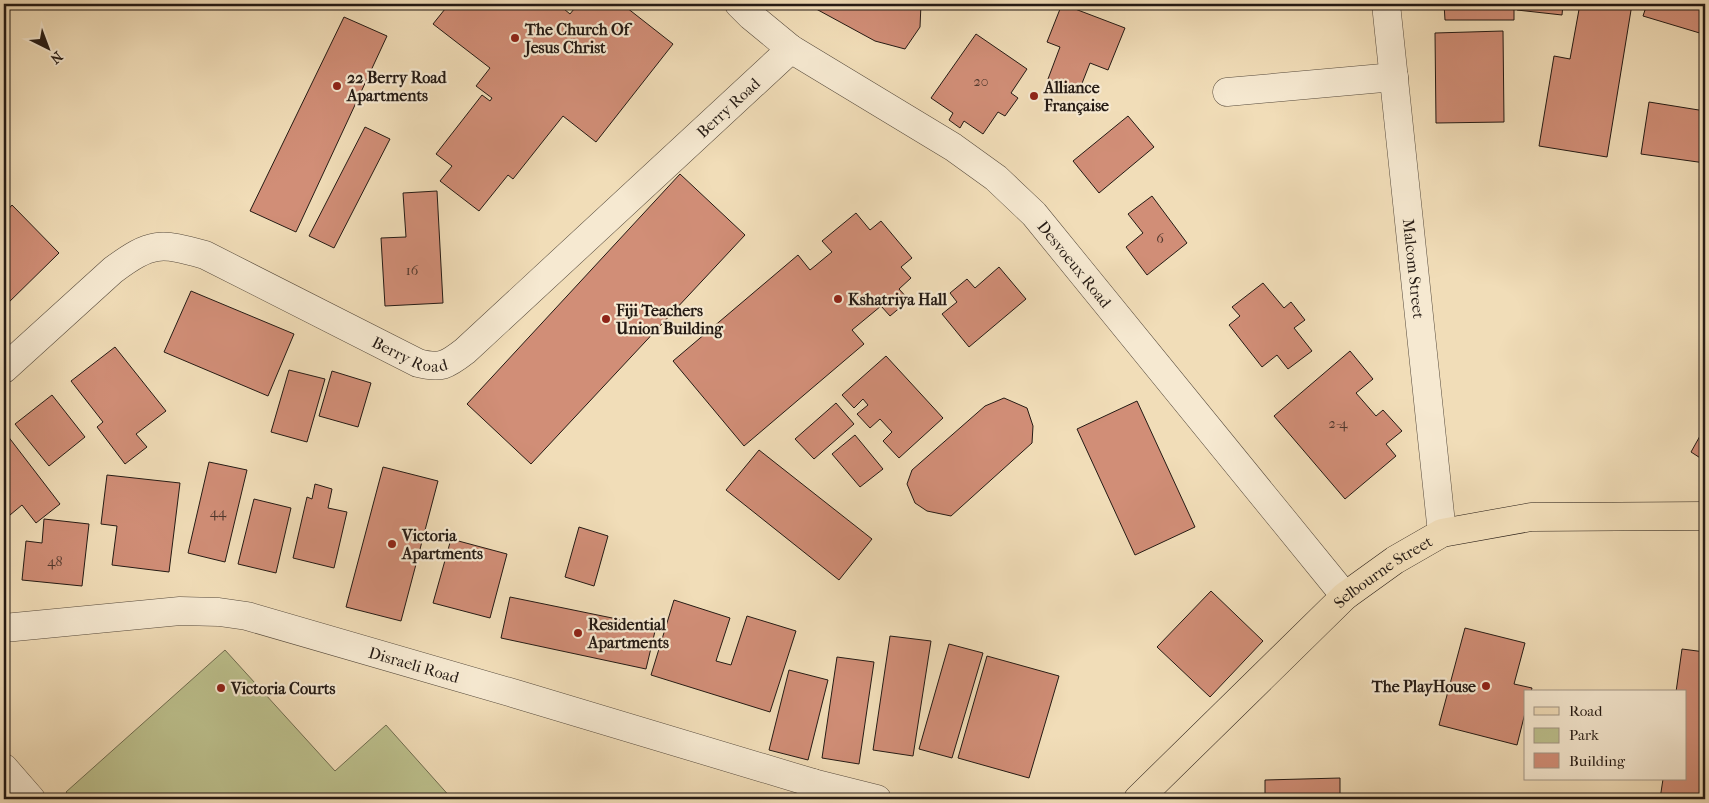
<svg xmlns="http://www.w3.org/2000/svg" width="1709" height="803" font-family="'IM FELL French Canon',serif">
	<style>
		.green { fill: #bcc08d; stroke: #706d50 }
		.building { fill: #d18e77; stroke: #241a14 }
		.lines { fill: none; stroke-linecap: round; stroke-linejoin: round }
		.minor-casing { stroke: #574b3d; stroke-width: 29 }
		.major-casing { stroke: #241a14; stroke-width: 29 }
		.minor { stroke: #f6e9d1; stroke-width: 28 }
		.major { stroke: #f1ddb8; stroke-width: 28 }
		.poi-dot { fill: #8f2418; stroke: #f6e9d1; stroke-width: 2 }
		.labels { text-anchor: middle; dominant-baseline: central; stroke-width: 4.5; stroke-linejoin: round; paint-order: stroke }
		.number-label { font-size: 14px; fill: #4f372d }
		.poi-label { font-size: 16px; font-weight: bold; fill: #241a14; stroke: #f6e9d1; text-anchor: start }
		.street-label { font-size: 16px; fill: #241a14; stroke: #f6e9d1 }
	</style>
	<rect width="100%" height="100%" fill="#f1ddb8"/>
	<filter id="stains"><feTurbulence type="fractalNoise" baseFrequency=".004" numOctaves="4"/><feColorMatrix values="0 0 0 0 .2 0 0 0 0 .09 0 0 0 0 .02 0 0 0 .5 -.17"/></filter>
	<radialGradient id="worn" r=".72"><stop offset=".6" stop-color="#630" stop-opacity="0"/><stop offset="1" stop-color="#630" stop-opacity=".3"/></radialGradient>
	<path class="green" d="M 225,650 L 335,771 L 386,725 L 452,799 L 72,799 L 66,792 Z"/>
	<g class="building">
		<path d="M 449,4 L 558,4 L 570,14 L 578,4 L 622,4 L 673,44 L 596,142 L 563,116 L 513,179 L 508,175 L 479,211 L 440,181 L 452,166 L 436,154 L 482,95 L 490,101 L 492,98 L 476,86 L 490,68 L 433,24 Z"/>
		<path d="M 807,4 L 921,4 L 920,27 L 905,49 L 875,41 Z"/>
		<path d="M 1062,4 L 1125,28 L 1108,70 L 1090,63 L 1079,91 L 1048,79 L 1060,47 L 1047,42 Z"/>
		<path d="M 1444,4 L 1514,4 L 1514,20 L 1445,20 Z"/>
		<path d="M 1518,4 L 1563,4 L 1562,15 L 1517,10 Z"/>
		<path d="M 1580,4 L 1632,4 L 1607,157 L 1539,146 L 1554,56 L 1570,59 Z"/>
		<path d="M 1647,4 L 1705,4 L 1705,27 L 1703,34 L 1643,16 Z"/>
		<path d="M 344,17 L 387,36 L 296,232 L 250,211 Z"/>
		<path d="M 1503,31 L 1504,122 L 1436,123 L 1435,33 Z"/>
		<path d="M 976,34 L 1027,69 L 1011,93 L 1018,98 L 1005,116 L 998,112 L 983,134 L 964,121 L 960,128 L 949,120 L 953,113 L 931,98 Z"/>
		<path d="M 1649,102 L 1705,111 L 1705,163 L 1641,154 Z"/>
		<path d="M 1128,116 L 1154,147 L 1099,193 L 1073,161 Z"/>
		<path d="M 365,127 L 390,139 L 334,248 L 309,236 Z"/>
		<path d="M 680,174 L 745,235 L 531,464 L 467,404 Z"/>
		<path d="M 437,191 L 443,303 L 385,306 L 381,238 L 406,237 L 403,193 Z"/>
		<path d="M 1152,196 L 1187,243 L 1147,275 L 1126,247 L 1143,233 L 1128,214 Z"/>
		<path d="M 12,205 L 59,253 L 4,307 L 4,214 Z"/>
		<path d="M 856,213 L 870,230 L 881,221 L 912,258 L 901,267 L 911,278 L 899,289 L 909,300 L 890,316 L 881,306 L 852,330 L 864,344 L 744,446 L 673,361 L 798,255 L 810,270 L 832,252 L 822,241 Z"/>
		<path d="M 999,267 L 1026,299 L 969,347 L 942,314 L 957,302 L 950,293 L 967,279 L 975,288 Z"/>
		<path d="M 1263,283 L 1284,308 L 1291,302 L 1305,320 L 1294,328 L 1312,351 L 1288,369 L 1277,355 L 1262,367 L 1229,325 L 1240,316 L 1232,307 Z"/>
		<path d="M 191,291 L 294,334 L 268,396 L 164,352 Z"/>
		<path d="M 115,347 L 166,411 L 136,434 L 147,447 L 125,464 L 97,427 L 103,422 L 71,381 Z"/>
		<path d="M 1350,351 L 1373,379 L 1356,393 L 1376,416 L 1383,410 L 1402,431 L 1386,444 L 1396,456 L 1345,499 L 1274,416 Z"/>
		<path d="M 886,356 L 943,418 L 899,458 L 883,441 L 892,432 L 880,419 L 870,428 L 857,414 L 868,405 L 863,399 L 854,408 L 842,395 Z"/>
		<path d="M 289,370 L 325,379 L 307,442 L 271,432 Z"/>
		<path d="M 332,371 L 371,383 L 358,427 L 319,416 Z"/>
		<path d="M 52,395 L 85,437 L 49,466 L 15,424 Z"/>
		<path d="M 1004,398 L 1027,408 L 1033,426 L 1032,443 L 951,516 L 927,511 L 915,503 L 907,484 L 912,470 L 985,406 Z"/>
		<path d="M 1137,401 L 1195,527 L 1135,555 L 1077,429 Z"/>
		<path d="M 836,403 L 854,424 L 814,459 L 795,439 Z"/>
		<path d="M 1705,427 L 1705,461 L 1691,452 Z"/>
		<path d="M 4,431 L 60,504 L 36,523 L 22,505 L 4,520 Z"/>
		<path d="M 855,435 L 883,469 L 860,487 L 832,454 Z"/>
		<path d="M 759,450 L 872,539 L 839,580 L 726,490 Z"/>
		<path d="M 209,462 L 247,470 L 225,562 L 188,553 Z"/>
		<path d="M 383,467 L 438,481 L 401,621 L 346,607 Z"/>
		<path d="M 107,475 L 180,483 L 169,572 L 112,565 L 117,526 L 101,524 Z"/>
		<path d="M 315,484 L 332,489 L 328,508 L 347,512 L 334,568 L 293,558 L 307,497 L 312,499 Z"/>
		<path d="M 254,499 L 291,508 L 276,573 L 238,564 Z"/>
		<path d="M 44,519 L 89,524 L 82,586 L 22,580 L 26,541 L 42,543 Z"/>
		<path d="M 579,527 L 608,536 L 594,586 L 565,577 Z"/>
		<path d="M 451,539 L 507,554 L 490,618 L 433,603 Z"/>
		<path d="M 1211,591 L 1263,641 L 1210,697 L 1157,647 Z"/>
		<path d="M 510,597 L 656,627 L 646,669 L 501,638 Z"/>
		<path d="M 674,600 L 730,618 L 716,661 L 731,665 L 747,616 L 796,631 L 770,712 L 651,675 Z"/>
		<path d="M 1465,628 L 1525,643 L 1514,684 L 1532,688 L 1531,692 L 1525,692 L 1525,713 L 1517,745 L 1439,725 Z"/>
		<path d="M 890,636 L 931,641 L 913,756 L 873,750 Z"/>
		<path d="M 949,644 L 983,653 L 952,758 L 919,749 Z"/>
		<path d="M 1682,649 L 1705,652 L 1705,799 L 1660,799 L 1663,779 L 1685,779 L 1685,692 L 1676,692 Z"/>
		<path d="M 987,656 L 1059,676 L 1029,778 L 958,758 Z"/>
		<path d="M 837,657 L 874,662 L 859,764 L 822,758 Z"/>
		<path d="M 789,670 L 828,680 L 808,760 L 769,750 Z"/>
		<path d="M 1340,778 L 1340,799 L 1265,799 L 1265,780 Z"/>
	</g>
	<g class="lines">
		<g class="minor-casing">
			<g id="minor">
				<path id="s1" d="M 739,4 L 751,16 L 791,49 L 953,147 L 996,178 L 1034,214 L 1345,596"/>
				<path id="s2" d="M 1386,4 L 1442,533"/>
				<path d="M 1227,92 L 1394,77"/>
				<path id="s3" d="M 4,369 L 113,270 C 151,242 160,242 205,255 L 418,363 C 441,369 447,365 465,351 L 791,49"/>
				<path id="s4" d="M 4,628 L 180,611 L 219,612 L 247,616 L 516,694 L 813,783 L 818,799"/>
				<path d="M 4,768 L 31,799"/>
				<path d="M 813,783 L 877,799"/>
			</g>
		</g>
		<g class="major-casing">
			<g id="major">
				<path id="s5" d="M 1138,799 L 1345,596 L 1395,560 L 1442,533 L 1531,517 L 1705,516"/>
			</g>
		</g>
		<use href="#minor" class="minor"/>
		<use href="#major" class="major"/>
	</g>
	<g class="poi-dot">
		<circle cx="515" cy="38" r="5"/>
		<circle cx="337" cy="86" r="5"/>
		<circle cx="1034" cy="96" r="5"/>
		<circle cx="838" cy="299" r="5"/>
		<circle cx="606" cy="319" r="5"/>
		<circle cx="392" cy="544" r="5"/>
		<circle cx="578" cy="633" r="5"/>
		<circle cx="1486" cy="686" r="5"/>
		<circle cx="221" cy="688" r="5"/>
	</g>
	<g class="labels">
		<g class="number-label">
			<text x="981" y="81">20</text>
			<text x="1160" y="238">6</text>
			<text x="412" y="270">16</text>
			<text x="1338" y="423">2-4</text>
			<text x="218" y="512">44</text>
			<text x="55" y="561">48</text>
		</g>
		<g class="poi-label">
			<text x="525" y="29">The Church Of<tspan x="525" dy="18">Jesus Christ</tspan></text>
			<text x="347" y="77">22 Berry Road<tspan x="347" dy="18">Apartments</tspan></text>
			<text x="1044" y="87">Alliance<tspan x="1044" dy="18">Française</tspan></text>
			<text x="848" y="299">Kshatriya Hall</text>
			<text x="616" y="310">Fiji Teachers<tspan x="616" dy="18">Union Building</tspan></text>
			<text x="402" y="535">Victoria<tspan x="402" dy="18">Apartments</tspan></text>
			<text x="588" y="624">Residential<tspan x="588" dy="18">Apartments</tspan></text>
			<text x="1476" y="686" text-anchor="end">The PlayHouse</text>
			<text x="231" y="688">Victoria Courts</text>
		</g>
		<g class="street-label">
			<text stroke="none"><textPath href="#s3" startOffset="895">Berry Road</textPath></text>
			<text stroke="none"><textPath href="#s1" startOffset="428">Desvoeux Road</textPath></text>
			<text stroke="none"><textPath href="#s2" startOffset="266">Malcom Street</textPath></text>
			<text stroke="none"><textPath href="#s3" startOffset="475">Berry Road</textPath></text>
			<text stroke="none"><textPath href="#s5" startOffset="335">Selbourne Street</textPath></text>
			<text stroke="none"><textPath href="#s4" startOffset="418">Disraeli Road</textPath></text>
		</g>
	</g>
	<rect width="1709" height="803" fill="none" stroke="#f1ddb8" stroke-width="20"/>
	<rect x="5" y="5" width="1699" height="793" fill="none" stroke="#241a14" stroke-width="2.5"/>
	<rect x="10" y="10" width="1689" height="783" fill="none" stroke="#241a14"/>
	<rect x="1524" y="690" width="162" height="90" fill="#f6e9d1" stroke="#a29685"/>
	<rect x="1534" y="707" width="25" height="8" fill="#f1ddb8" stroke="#a29685"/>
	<text x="1569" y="716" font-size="15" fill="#241a14">Road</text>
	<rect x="1534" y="728" width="25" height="15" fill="#bcc08d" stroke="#a29685"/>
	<text x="1569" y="740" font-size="15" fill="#241a14">Park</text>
	<rect x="1534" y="753" width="25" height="15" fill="#d18e77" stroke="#a29685"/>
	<text x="1569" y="766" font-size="15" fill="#241a14">Building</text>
	<g transform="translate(48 48) rotate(138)" stroke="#f6e9d1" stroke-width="4" paint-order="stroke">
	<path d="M0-4L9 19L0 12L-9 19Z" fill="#241a14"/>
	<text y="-8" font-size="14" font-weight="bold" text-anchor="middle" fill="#241a14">N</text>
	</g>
	<rect width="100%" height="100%" filter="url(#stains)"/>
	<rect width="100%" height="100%" fill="url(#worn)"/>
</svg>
